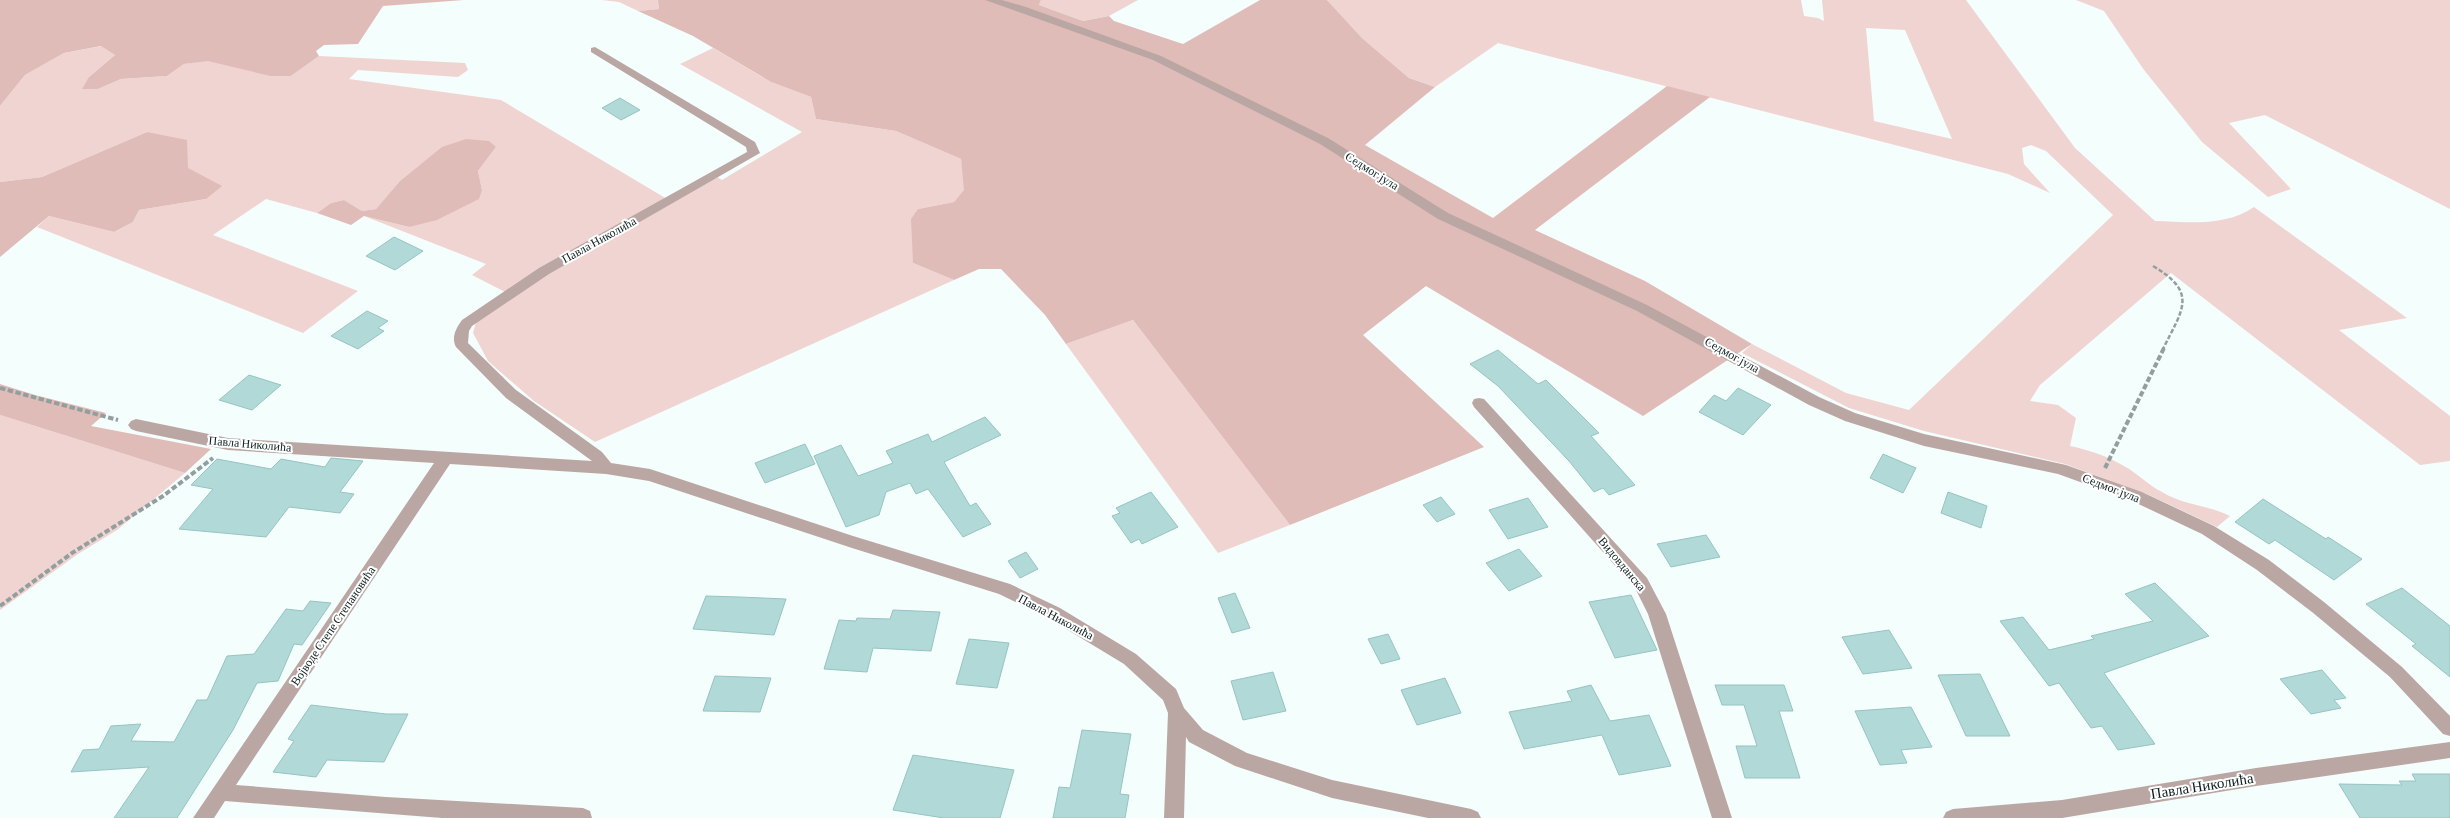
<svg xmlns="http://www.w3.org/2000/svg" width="2450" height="818" font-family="'Crimson Pro',serif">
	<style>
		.green { fill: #f0d4d1; fill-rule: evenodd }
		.forest { fill: #e0bcb8 }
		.building { fill: #b1d9d7; stroke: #95c4c2 }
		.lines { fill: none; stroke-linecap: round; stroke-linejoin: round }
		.path-far1 { stroke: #929f9e; stroke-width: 2.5; stroke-dasharray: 4.5 2; stroke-linecap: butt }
		.path { stroke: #929f9e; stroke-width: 4; stroke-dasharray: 5.5 2.5; stroke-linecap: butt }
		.street { fill: #baa7a4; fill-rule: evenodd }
		.labels { text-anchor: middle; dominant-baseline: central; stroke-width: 4; stroke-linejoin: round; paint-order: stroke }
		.street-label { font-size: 12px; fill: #0c1f1e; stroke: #fff }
		.near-street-label { font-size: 15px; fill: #0c1f1e; stroke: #fff }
	</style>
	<rect width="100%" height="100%" fill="#f4fefd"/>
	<g class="green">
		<path d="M 602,0 L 658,0 L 659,9 L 638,11 L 619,2 Z"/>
		<path d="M 1041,0 L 1138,0 L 1109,16 L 1083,21 L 1039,5 Z"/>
		<path d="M 1327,0 L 1801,0 L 1804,16 L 1818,18 L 1824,21 L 1822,0 L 1966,0 L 2075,148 L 2155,221 C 2188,222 2225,227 2254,207 L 2407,318 L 2339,330 L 2450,416 L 2450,461 L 2420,465 L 2171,273 L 2040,385 L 2030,401 L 2058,405 L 2076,418 L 2070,446 C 2089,450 2107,456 2124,466 C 2137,473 2148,485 2162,492 C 2183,505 2208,505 2230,516 L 2217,527 L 2147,494 L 2065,464 L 1924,431 L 1849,408 L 1742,353 L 1752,344 L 1846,393 L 1909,410 L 2113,215 L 2046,151 L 2031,145 L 2022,148 L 2024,164 L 2050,193 L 2008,174 L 1498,43 L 1435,87 L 1409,78 L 1362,38 ZM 1866,28 L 1905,30 L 1952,139 L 1874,121 Z"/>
		<path d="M 2076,0 L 2450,0 L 2450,209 L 2265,115 L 2229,123 L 2291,189 L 2268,197 L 2202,142 L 2144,70 L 2104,11 Z"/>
		<path d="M 102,46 L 115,55 L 89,77 L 98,89 L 121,79 L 167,76 L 184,64 L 209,60 L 270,76 L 291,76 L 319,56 L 465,63 L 468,70 L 458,77 L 358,70 L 349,79 L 501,100 L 667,199 L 712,174 L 722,180 L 802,132 L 680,64 L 713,48 L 771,82 L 811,97 L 816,119 L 896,131 L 961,159 L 965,190 L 954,202 L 918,209 L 913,263 L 954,280 L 595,442 L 534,401 L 488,361 L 473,333 L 476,322 L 513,296 L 472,275 L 486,264 L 364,216 L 409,227 L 482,190 L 478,171 L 496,147 L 399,182 L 376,209 L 362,211 L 344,200 L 331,203 L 317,213 L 266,199 L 213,235 L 358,291 L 303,333 L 37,227 L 49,216 L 114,232 L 133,222 L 139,210 L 206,199 L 188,168 L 147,132 L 42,177 L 0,182 L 0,106 L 25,75 L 64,53 Z"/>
		<path d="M 1133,320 L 1290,525 L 1218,553 L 1066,344 Z"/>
		<path d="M 0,415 L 185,473 L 117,530 L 78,554 L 0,610 Z"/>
	</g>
	<g class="forest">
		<path d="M 0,0 L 464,0 L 383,6 L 358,44 L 324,45 L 316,51 L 319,56 L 291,76 L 270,76 L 208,61 L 184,64 L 167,76 L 121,79 L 98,89 L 82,89 L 89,77 L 115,55 L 101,46 L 64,53 L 25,75 L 0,106 Z"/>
		<path d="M 658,0 L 1041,0 L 1039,5 L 1083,21 L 1109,16 L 1114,21 L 1183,44 L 1260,0 L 1327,0 L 1362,38 L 1409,78 L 1435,87 L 1365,145 L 1493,218 L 1667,86 L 1710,97 L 1535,230 L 1645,281 L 1752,344 L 1643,416 L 1426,286 L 1363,335 L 1484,447 L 1290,525 L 1133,320 L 1066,344 L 1045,315 L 1001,269 L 979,269 L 954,280 L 913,263 L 911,219 L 918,209 L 954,202 L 964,190 L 961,159 L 896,131 L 816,119 L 811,97 L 771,82 L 693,36 L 638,11 L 659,9 Z"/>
		<path d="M 147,132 L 187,140 L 188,168 L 222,186 L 206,199 L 139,210 L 133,222 L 114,232 L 49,216 L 0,257 L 0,182 L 42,177 Z"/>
		<path d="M 466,139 L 489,141 L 496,147 L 478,171 L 482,190 L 479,199 L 437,220 L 409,227 L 364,216 L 351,225 L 317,213 L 331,203 L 344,200 L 362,211 L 376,209 L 399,182 L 442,147 Z"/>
		<path d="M 0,384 L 35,395 L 106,413 L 91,426 L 211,449 L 185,473 L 0,415 Z"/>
	</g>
	<g class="building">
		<path d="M 620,98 L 640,110 L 621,120 L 602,108 Z"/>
		<path d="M 394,237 L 423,251 L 395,270 L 366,256 Z"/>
		<path d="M 367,311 L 388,321 L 378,328 L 384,331 L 358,349 L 331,336 Z"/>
		<path d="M 1498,350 L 1538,384 L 1546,380 L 1599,433 L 1591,436 L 1635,485 L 1609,495 L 1603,488 L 1594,492 L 1569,461 L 1498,386 L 1470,364 Z"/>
		<path d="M 249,375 L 281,385 L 252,410 L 219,400 Z"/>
		<path d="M 1738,388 L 1771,405 L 1743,435 L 1699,412 L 1714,395 L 1726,401 Z"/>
		<path d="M 985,417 L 1001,435 L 944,462 L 970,506 L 976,503 L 991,524 L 963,537 L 928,489 L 916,494 L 910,483 L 886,492 L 879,515 L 846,527 L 814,456 L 841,445 L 858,476 L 893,463 L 886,451 L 928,434 L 932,442 Z"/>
		<path d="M 805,444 L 815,464 L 765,483 L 755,463 Z"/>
		<path d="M 1883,454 L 1916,468 L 1903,493 L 1870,478 Z"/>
		<path d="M 331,458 L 363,461 L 340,492 L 354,494 L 340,513 L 289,507 L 266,537 L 179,529 L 213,489 L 191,485 L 217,459 L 271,469 L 281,459 L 325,467 Z"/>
		<path d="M 1151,492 L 1178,527 L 1142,544 L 1139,539 L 1131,543 L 1112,516 L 1120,513 L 1116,508 Z"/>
		<path d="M 1948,492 L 1987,506 L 1981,528 L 1941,513 Z"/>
		<path d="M 1441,497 L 1455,514 L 1437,522 L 1423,505 Z"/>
		<path d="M 1528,498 L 1548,527 L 1508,539 L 1489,510 Z"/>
		<path d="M 2263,499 L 2326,539 L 2328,537 L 2362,559 L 2334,580 L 2275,540 L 2269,544 L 2235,522 Z"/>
		<path d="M 1706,535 L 1720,557 L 1671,567 L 1657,544 Z"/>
		<path d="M 1519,549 L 1542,576 L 1509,591 L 1486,563 Z"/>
		<path d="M 1026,552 L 1038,569 L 1020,578 L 1008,561 Z"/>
		<path d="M 2155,583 L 2209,636 L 2104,673 L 2155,744 L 2118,750 L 2102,726 L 2091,728 L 2059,683 L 2049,686 L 2000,621 L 2023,617 L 2049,650 L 2094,639 L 2091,636 L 2153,621 L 2125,594 Z"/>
		<path d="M 2402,588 L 2450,626 L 2450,677 L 2412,646 L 2416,644 L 2366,604 Z"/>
		<path d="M 1235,593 L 1250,628 L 1232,633 L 1218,598 Z"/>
		<path d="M 1631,595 L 1657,650 L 1615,658 L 1589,602 Z"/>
		<path d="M 706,596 L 739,597 L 786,599 L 774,635 L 693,629 Z"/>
		<path d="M 310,601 L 331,603 L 302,645 L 294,644 L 278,681 L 257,683 L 233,730 L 177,818 L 114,818 L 149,767 L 71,772 L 83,750 L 99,749 L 111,726 L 141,724 L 131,741 L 174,742 L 197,700 L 207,700 L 227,656 L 254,654 L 286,609 L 303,611 Z"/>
		<path d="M 893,610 L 940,612 L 931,651 L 873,648 L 867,672 L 824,669 L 839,620 L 856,621 L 857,618 L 890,619 Z"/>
		<path d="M 1889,630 L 1912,668 L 1863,674 L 1842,637 Z"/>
		<path d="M 1388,634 L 1400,659 L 1381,664 L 1368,639 Z"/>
		<path d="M 969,639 L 1009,643 L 997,688 L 956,684 Z"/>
		<path d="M 2322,670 L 2346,698 L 2334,700 L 2341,708 L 2311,714 L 2280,679 Z"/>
		<path d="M 1273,672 L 1286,711 L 1243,720 L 1231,681 Z"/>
		<path d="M 1980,674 L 2010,736 L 1966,736 L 1938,675 Z"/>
		<path d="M 715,676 L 771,678 L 760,712 L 703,711 Z"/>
		<path d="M 1445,678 L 1461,713 L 1417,725 L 1401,690 Z"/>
		<path d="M 1591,685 L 1610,721 L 1649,715 L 1671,766 L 1619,775 L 1602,735 L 1524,749 L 1509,712 L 1572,701 L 1567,691 Z"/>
		<path d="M 1715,685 L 1784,685 L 1793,711 L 1779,711 L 1800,778 L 1745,778 L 1736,746 L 1757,746 L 1744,705 L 1722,705 Z"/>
		<path d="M 311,705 L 386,714 L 408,714 L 384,762 L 327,760 L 316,777 L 273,772 L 294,741 L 288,739 Z"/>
		<path d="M 1911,707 L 1932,747 L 1901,750 L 1907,763 L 1880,765 L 1855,711 Z"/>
		<path d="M 1082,730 L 1131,734 L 1120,794 L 1129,795 L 1125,818 L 1053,818 L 1059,787 L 1070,788 Z"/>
		<path d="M 913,755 L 1014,770 L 1000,818 L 944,818 L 893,810 Z"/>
		<path d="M 2412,774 L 2450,774 L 2450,818 L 2360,818 L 2339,784 L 2402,785 L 2399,781 L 2416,781 Z"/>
	</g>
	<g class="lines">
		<path class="path-far1" d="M 2153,266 C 2199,293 2182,310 2163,349"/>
		<g class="path">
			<path d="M 0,388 L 118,420"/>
			<path d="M 2105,468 L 2164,348"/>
			<path d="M 0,606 L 72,553 L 163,496 L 213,458"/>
		</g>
		<g class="street">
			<path d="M 985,0 L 1002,0 L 1026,7 L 1161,56 L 1328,138 L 1448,213 L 1647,305 L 1819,397 L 1855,413 L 1924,434 L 2066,465 L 2142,492 L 2214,526 L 2269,560 L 2324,602 L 2402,667 L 2450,716 L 2450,736 L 2443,734 L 2390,677 L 2312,612 L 2257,570 L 2202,534 L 2130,500 L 2058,474 L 1924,446 L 1845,421 L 1809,405 L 1637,311 L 1438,219 L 1320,144 L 1153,60 Z"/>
			<path d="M 595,47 L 755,142 L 760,153 L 549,274 L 472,326 L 469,331 L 468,343 L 516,390 L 602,452 L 611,463 L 650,469 L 853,536 L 1010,584 L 1060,608 L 1136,654 L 1176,689 L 1184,708 L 1203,730 L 1247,753 L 1332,780 L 1471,809 L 1478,812 L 1481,818 L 1428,818 L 1332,798 L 1235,766 L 1189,742 L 1186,737 L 1184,818 L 1164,818 L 1168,713 L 1163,700 L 1124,664 L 1048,618 L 999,594 L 852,548 L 649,481 L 606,474 L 450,464 L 236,785 L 386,797 L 583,808 L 590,811 L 592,818 L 442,818 L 225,801 L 214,818 L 193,818 L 434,463 L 228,450 L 136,431 L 131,429 L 128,425 L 131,421 L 136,419 L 228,438 L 592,461 L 506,398 L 456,347 C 451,338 456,328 462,320 L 539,268 L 747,152 L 746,147 L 591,52 L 591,48 Z"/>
			<path d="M 1479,398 L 1484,399 L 1647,578 L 1666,614 L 1732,818 L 1712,818 L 1648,614 L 1635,588 L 1474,407 L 1472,403 L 1474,399 Z"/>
			<path d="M 2450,742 L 2450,758 L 2256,786 L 2062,818 L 1943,818 L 1946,812 L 1953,809 L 2062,800 L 2256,768 Z"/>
		</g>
	</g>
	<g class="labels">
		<g class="street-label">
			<text transform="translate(1372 171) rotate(32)">Седмог јула</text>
			<text transform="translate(599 240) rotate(-29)">Павла Николића</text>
			<text transform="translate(1732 355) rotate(29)">Седмог јула</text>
			<text transform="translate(250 444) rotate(5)">Павла Николића</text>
			<text transform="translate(2111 488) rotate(21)">Седмог јула</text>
			<text transform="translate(1622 564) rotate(50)">Видовданска</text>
			<text transform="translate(1056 617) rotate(28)">Павла Николића</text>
			<text transform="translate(333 626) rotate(-56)">Војводе Степе Степановића</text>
		</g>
		<g class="near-street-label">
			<text transform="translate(2202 786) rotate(-9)">Павла Николића</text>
		</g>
	</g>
</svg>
